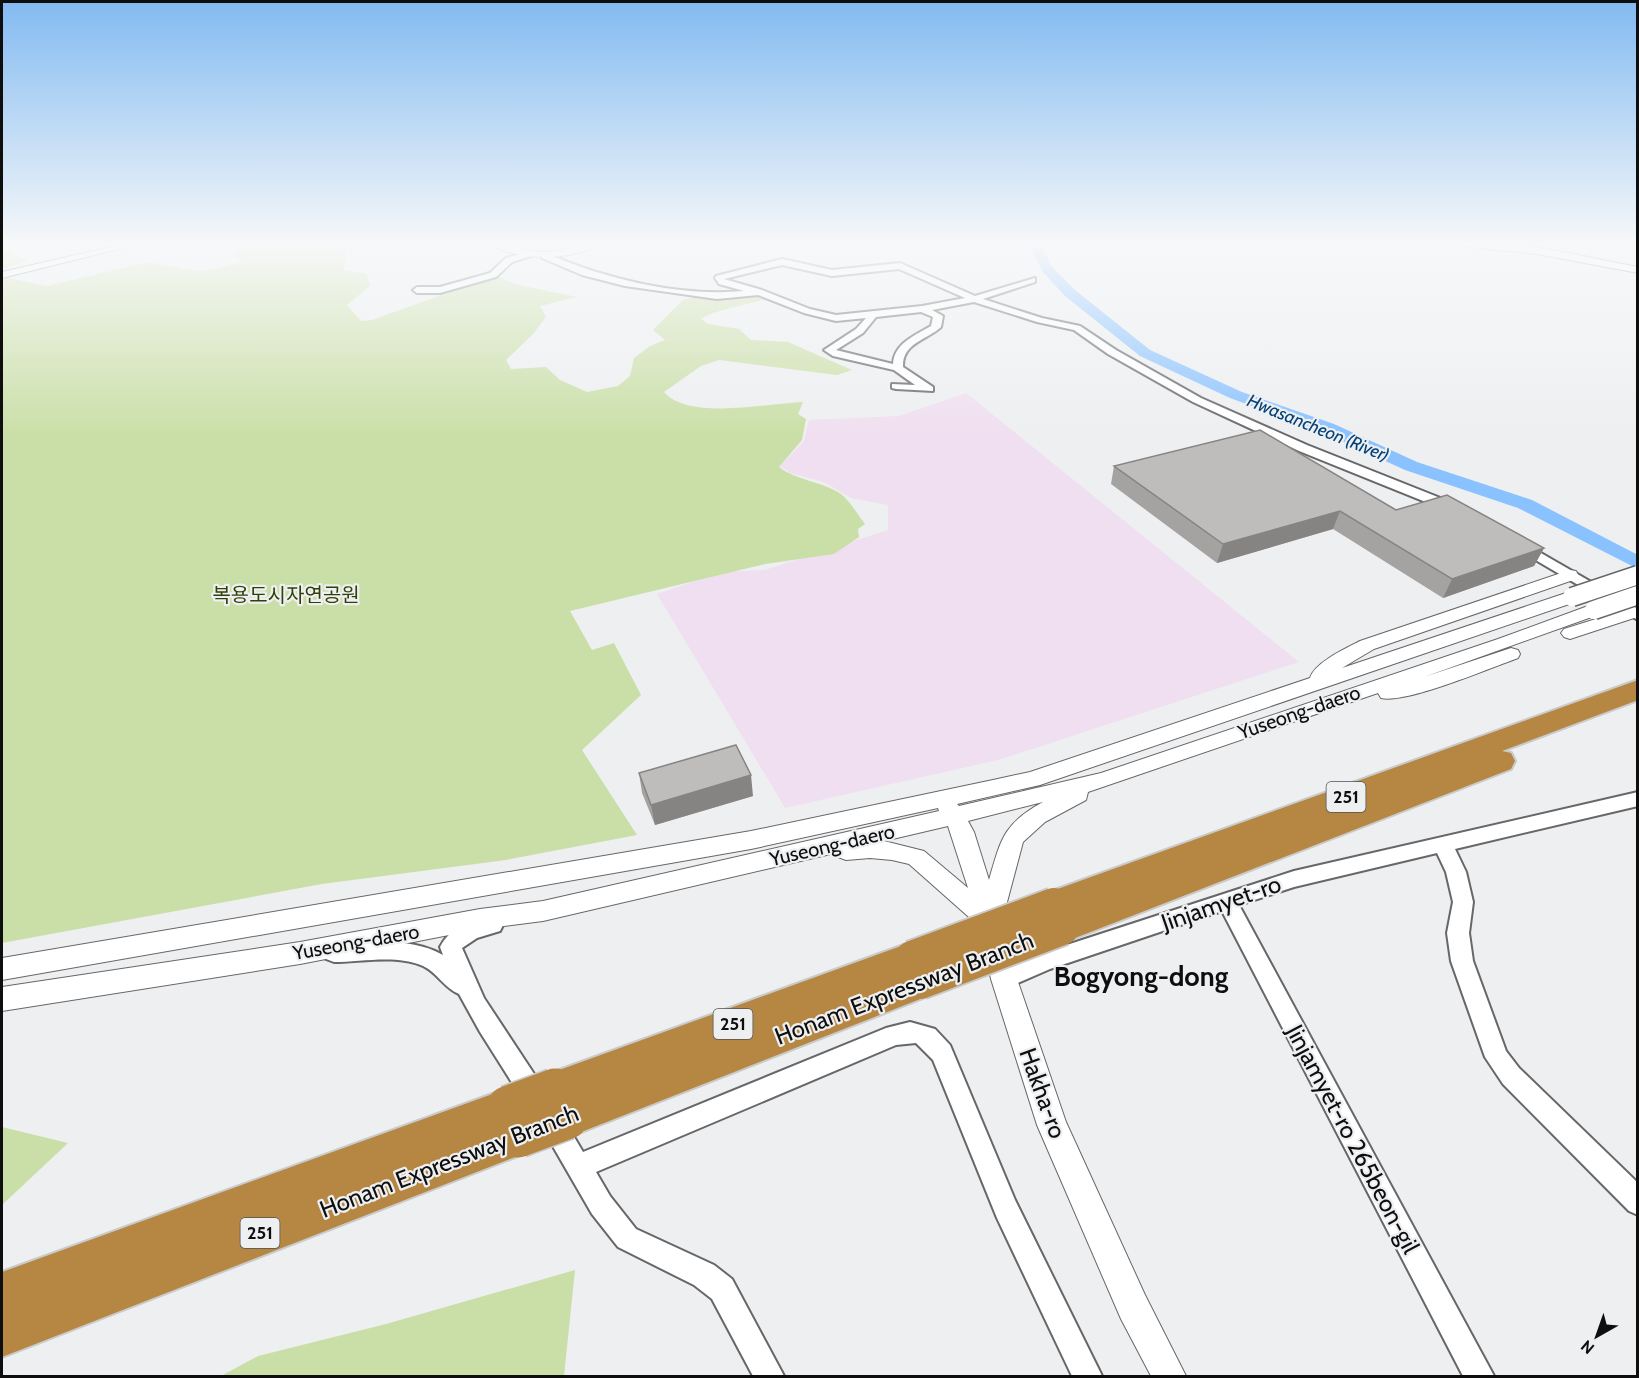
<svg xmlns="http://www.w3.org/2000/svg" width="1639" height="1378" font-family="Cabin,'Noto Sans KR',sans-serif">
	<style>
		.commercial { fill: #f0dff0 }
		.green { fill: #cadfa7 }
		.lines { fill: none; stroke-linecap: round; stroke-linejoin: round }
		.river { fill: #8ac2ff; fill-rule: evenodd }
		.minor-casing { stroke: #676769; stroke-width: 4 }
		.tertiary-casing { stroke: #676769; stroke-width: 2 }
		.motorway-casing { stroke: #cacaca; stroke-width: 4 }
		.minor { fill: #fff; fill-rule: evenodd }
		.tertiary { fill: #fff; fill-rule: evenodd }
		.motorway { fill: #b68742; fill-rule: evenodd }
		.tertiary-bridge-casing { stroke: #676769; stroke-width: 21; stroke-linecap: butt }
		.motorway-bridge-far1-casing { stroke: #cacaca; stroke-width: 38; stroke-linecap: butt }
		.motorway-bridge-casing { stroke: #cacaca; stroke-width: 48; stroke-linecap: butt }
		.tertiary-bridge { stroke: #fff; stroke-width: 18 }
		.motorway-bridge-far1 { stroke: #b68742; stroke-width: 34 }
		.motorway-bridge { stroke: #b68742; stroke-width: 45 }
		.wall { fill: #a4a3a1 }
		.shaded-wall { fill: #868483 }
		.building { fill: #bfbdbb; stroke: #868483; stroke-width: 1.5 }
		.labels { text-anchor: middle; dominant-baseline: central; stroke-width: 4.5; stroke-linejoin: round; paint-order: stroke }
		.far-water-label { font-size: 18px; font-style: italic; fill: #024277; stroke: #eeeff1 }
		.shield { fill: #eeeff1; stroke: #515253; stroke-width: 1.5 }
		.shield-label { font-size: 18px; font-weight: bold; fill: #0e0e0f }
		.park-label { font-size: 20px; fill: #304006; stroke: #eeeff1 }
		.street-label { font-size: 20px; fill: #0e0e0f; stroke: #eeeff1 }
		.near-street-label { font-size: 24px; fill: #0e0e0f; stroke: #eeeff1 }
		.near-quarter-label { font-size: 27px; font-weight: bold; fill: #0e0e0f; stroke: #eeeff1 }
	</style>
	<rect width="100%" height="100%" fill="#eeeff1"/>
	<path class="commercial" d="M 966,393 L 1299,662 L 998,760 L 785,808 L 657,594 L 722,572 L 765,570 L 888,530 L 888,505 L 851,498 L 824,482 L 790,473 L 780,466 L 804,441 L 809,420 L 899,416 Z"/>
	<g class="green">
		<path d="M 243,243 L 346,243 L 344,271 L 366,273 L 370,286 L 347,305 L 361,321 L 372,320 L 497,275 L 514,284 L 577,297 L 540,306 L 546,317 L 533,334 L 506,360 L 511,369 L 546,367 L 560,380 L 587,392 L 618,386 L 630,376 L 634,358 L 650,346 L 665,340 L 653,330 L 683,300 L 699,296 L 733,298 L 757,295 L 765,299 C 747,305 714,310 701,319 L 708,324 L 739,329 L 751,340 L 788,342 L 852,370 L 837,375 L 719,360 L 701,366 L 664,392 C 689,421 768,403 803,402 L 798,414 L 806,419 L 802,440 L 779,467 C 797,481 822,481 841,494 C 850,501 858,515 865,524 L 858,529 L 859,537 L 834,554 L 765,564 L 570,611 L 592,650 L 614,643 L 641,695 L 582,750 L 637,835 L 506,860 L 322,884 L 2,943 L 2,279 L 8,278 L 47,286 L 144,263 C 161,262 174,268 190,270 C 207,272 225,266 242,262 L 233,254 L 244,246 Z"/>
		<path d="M 2,247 L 28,261 L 2,269 Z"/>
		<path d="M 2,1127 L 68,1143 L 2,1205 Z"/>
		<path d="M 575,1270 L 564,1376 L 221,1376 L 258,1356 L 386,1324 Z"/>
	</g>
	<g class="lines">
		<path class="river" d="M 1028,243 L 1040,243 L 1052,267 L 1075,290 L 1150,350 L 1242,392 L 1334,424 L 1417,462 L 1532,500 L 1638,555 L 1638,569 L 1518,508 L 1405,470 L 1322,432 L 1230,398 L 1140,356 L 1065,296 L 1043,272 Z"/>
		<g class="minor-casing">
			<g id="minor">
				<path d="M 528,252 L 532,254 L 531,256 L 512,262 L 496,277 L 440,293 L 417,293 L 413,290 L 417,287 L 440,287 L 490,273 L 506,258 Z"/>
				<path d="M 542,254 L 548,254 C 606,279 680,297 744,291 L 719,284 L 715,278 L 716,276 L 782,259 L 832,270 L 900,263 L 975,296 L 1035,278 L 1035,282 L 983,299 L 1042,318 L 1080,326 L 1116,350 L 1201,398 L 1307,445 L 1458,505 L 1460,508 L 1453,512 L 1448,511 L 1299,451 L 1193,402 L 1108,354 L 1074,330 L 1037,322 L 974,302 L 932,310 L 943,316 L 941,327 C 927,340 902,343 903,367 L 933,387 L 933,391 L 896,389 L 892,388 L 892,384 L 915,385 L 894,370 L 833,356 L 824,350 L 856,329 L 866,318 L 836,321 L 804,313 L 758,295 L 717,299 L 625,286 L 582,275 L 542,258 ZM 782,265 L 832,276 L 899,269 L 965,298 L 922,306 L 836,315 L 810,309 L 762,290 L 724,279 ZM 921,312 L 933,317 L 931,326 C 916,335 894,343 893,364 L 836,350 L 863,333 L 876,317 Z"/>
				<path d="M 1520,541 L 1638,609 L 1638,620 L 1515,548 L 1513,545 L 1515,542 Z"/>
				<path d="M 1638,792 L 1638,806 L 1455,849 L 1466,872 L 1473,902 L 1469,933 L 1473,961 L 1506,1051 L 1519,1068 L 1638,1183 L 1638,1215 L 1629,1211 L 1503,1084 L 1485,1057 L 1451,961 L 1447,933 L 1453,902 L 1446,872 L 1437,853 L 1294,887 L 1239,905 L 1494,1376 L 1463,1376 L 1222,911 L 1050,969 L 1004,989 L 996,986 L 993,979 L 996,972 L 1036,955 L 1294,871 Z"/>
				<path d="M 493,916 L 500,919 L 503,925 L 500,931 L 477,938 L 462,948 L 484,998 L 544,1089 L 547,1097 L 544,1105 L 535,1109 L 526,1105 L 480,1032 L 459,994 C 445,989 437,972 423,966 C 397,954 361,962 334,962 L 326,959 L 323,953 L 326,947 L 334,944 C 371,944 409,936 443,955 L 440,947 C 451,926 472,920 493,916 Z"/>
				<path d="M 910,1022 L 935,1029 L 950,1045 L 1015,1200 L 1102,1376 L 1072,1376 L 997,1218 L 933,1060 L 916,1043 L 896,1045 L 596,1172 L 610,1196 L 636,1229 L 714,1265 L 732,1279 L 784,1376 L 753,1376 L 712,1299 L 694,1285 L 618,1247 L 592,1214 L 540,1124 L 543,1115 L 552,1112 L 561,1115 L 583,1152 L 886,1028 Z"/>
			</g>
		</g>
		<g class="tertiary-casing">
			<g id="tertiary">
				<path d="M 128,243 L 143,243 L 2,278 L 2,272 Z"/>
				<path d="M 489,243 C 508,241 526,252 545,252 C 564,252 582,241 601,243 C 576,261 514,262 489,243 Z"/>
				<path d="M 1456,243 C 1511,237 1582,257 1638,267 L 1638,273 L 1537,254 L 1461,246 Z"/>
				<path d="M 1570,570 L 1576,571 L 1578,575 L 1576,579 L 1374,649 L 1342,668 L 1566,593 L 1578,593 L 1581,597 L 1578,601 L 1040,785 L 957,804 L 959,806 L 1101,773 L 1498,639 L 1588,606 L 1600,606 L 1603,610 L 1600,614 L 1424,677 L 1511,648 L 1518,650 L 1520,654 L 1518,658 C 1490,668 1406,704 1381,698 L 1378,693 L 1088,792 L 1086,800 L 1045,822 L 1023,842 L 1002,921 L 1017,979 L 1066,1122 L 1145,1295 L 1186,1376 L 1151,1376 L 1121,1319 L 1037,1125 L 991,979 L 979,926 L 909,864 L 892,860 L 870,858 L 846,860 L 838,857 L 835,853 L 543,921 L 480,929 L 300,964 L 2,1011 L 2,987 L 300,942 L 480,909 L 543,901 L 939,811 L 938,808 L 751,849 L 2,980 L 2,958 L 751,831 L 993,780 L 1030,772 L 1310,678 C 1314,663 1346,648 1360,641 ZM 1043,802 C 1003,824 1001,839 989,880 L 974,832 L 968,821 ZM 948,826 L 968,888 L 924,851 L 884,841 Z"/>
				<path d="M 1631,608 L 1637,609 L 1637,617 L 1570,639 L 1564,637 L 1561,633 L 1564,629 Z"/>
			</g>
		</g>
		<g class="motorway-casing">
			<g id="motorway">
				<path d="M 1638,680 L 1638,700 L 1502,751 L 1511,753 L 1515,761 L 1511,769 L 1062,943 L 1049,939 L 1044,928 L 1049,918 L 1041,915 L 1036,905 L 1041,895 Z"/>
				<path d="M 912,942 L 925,947 L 931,958 L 926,968 L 933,970 L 939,982 L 933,994 L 566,1138 L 551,1132 L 545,1117 L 548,1108 L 540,1105 L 534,1091 L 540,1077 Z"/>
				<path d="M 509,1088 L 524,1094 L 530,1108 L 526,1117 L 533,1120 L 540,1135 L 533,1150 L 2,1357 L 2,1272 Z"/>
			</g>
		</g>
		<use href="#minor" class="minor"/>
		<use href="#tertiary" class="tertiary"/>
		<use href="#motorway" class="motorway"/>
		<g class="tertiary-bridge-casing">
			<g id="tertiary-bridge">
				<path d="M 1572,597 L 1638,575"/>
				<path d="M 1594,610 L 1638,595"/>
			</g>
		</g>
		<g class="motorway-bridge-far1-casing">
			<g id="motorway-bridge-far1">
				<path d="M 912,958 L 1054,905"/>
				<path d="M 920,982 L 1062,928"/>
			</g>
		</g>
		<g class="motorway-bridge-casing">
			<g id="motorway-bridge">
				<path d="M 509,1108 L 555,1091"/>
				<path d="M 518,1135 L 566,1117"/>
			</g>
		</g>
		<use href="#tertiary-bridge" class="tertiary-bridge"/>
		<use href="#motorway-bridge-far1" class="motorway-bridge-far1"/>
		<use href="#motorway-bridge" class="motorway-bridge"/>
	</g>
	<g class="wall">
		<path d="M 1114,466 L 1396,510 L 1544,548 L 1534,566 L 1443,598 L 1333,529 L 1217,563 L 1111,484 Z"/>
		<path d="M 639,773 L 753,796 L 655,825 L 642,793 Z"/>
	</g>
	<g class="shaded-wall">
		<path d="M 1340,511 L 1333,529 L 1217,563 L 1223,544 Z"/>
		<path d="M 1544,548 L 1534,566 L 1443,598 L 1452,579 Z"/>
		<path d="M 751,775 L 753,796 L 655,825 L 651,805 Z"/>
	</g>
	<g class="building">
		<path d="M 1260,430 L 1396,510 L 1447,495 L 1544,548 L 1452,579 L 1340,511 L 1223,544 L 1114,466 Z"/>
		<path d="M 736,745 L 751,775 L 651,805 L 639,773 Z"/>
	</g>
	<linearGradient id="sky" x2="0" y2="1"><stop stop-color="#82baf1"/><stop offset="0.56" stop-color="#f7f8f9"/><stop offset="1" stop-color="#f7f8f9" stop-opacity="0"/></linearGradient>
	<rect width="1639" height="435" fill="url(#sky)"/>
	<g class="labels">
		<g class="far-water-label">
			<text transform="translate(1318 428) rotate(22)">Hwasancheon (River)</text>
		</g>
		<g class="shield">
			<rect x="1326.5" y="782" width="39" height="30" rx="4.5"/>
			<rect x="713.5" y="1009" width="39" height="30" rx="4.5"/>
			<rect x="240.5" y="1218" width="39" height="30" rx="4.5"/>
		</g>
		<g class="shield-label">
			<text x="1346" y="797">251</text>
			<text x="733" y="1024">251</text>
			<text x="260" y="1233">251</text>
		</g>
		<g class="park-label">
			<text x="286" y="595">복용도시자연공원</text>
		</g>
		<g class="street-label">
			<text transform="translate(1299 712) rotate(-19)">Yuseong-daero</text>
			<text transform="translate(832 845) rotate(-13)">Yuseong-daero</text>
			<text transform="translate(356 942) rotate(-10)">Yuseong-daero</text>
		</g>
		<g class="near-street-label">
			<text transform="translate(1221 903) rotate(-19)">Jinjamyet-ro</text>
			<text transform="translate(904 988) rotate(-21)">Honam Expressway Branch</text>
			<text transform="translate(1043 1093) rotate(70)">Hakha-ro</text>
			<text transform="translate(1353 1139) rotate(62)">Jinjamyet-ro 265beon-gil</text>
			<text transform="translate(449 1161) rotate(-21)">Honam Expressway Branch</text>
		</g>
		<g class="near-quarter-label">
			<text x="1141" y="976">Bogyong-dong</text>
		</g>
	</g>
	<rect width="1639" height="1378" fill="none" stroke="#0e0e0f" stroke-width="6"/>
	<g transform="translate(1597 1336) rotate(220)" stroke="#eeeff1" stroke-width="4.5" paint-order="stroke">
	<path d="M0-4.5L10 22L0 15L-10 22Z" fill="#0e0e0f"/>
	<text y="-9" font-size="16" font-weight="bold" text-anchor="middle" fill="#0e0e0f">N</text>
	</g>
</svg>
